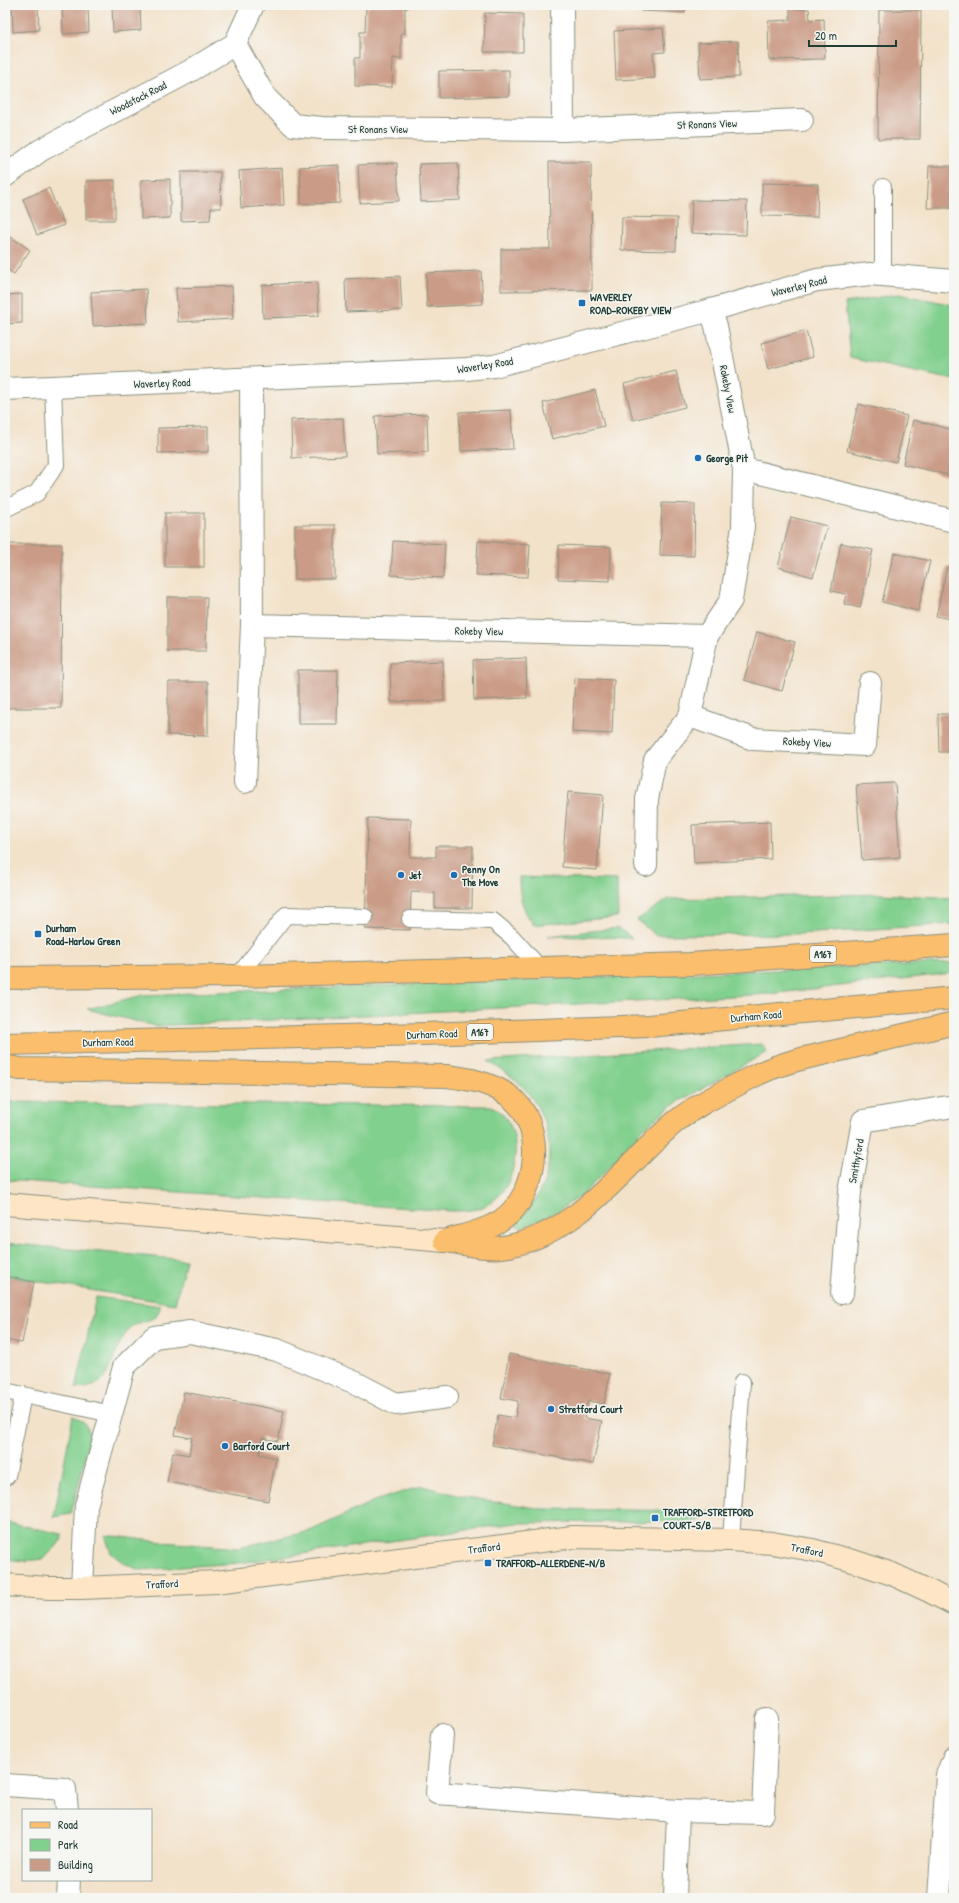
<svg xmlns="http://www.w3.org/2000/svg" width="959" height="1903" font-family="'Patrick Hand',sans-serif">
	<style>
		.green { fill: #82d08e; stroke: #508661 }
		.building { fill: #ca9b86 }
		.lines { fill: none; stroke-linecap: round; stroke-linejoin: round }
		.lane-casing { stroke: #89907f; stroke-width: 18 }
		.street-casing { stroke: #89907f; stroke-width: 24 }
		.secondary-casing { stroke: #89907f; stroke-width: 24 }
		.primary-casing { stroke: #89907f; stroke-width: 24 }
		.lane { stroke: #fff; stroke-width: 16 }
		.street { stroke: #fff; stroke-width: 22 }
		.secondary { stroke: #fde5c5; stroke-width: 22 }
		.primary { stroke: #fabe6d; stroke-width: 22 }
		.poi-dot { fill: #1f6fb2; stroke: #f6f6f2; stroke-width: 1.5 }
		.labels { text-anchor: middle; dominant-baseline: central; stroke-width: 3; stroke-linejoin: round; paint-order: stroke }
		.shield { fill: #f6f6f2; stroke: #60746d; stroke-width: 1 }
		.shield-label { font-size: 10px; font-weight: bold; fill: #1f3d34 }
		.street-label { font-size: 11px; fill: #1f3d34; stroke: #f6f6f2 }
		.poi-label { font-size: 11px; font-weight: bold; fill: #1f3d34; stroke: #f6f6f2; text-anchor: start }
	</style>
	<rect width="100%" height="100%" fill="#f6f6f2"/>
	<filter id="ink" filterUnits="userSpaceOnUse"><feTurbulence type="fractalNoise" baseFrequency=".025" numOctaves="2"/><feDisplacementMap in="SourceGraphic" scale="8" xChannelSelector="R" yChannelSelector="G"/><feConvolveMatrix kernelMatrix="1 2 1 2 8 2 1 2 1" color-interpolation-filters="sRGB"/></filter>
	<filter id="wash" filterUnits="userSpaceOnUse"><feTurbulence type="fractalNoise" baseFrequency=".012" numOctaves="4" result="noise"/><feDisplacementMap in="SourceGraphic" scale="16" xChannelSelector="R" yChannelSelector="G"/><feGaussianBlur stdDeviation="0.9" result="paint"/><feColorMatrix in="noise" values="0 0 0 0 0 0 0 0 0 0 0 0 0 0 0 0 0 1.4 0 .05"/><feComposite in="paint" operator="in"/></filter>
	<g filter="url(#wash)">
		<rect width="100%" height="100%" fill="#f3e2ca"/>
		<g class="green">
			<path d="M 898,294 L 954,305 L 954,380 L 850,358 L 845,303 Z"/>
			<path d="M 519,877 L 617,880 L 618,917 L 534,925 C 522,910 519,896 519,877 Z"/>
			<path d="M 881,894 L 954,898 L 954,924 L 799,934 L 655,935 L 637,920 L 668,899 Z"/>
			<path d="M 618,928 L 632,938 L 548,936 Z"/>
			<path d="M 954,963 L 954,973 L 770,994 L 155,1026 L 87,1009 L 143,995 Z"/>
			<path d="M 762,1044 L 767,1052 L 671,1106 L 643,1129 L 603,1174 L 584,1193 L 558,1211 L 522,1228 L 515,1225 C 524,1214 534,1204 540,1191 C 558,1155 548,1111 520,1084 C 511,1075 498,1068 488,1061 Z"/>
			<path d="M 5,1102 L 491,1106 C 526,1122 520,1181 493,1201 C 480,1211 466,1211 451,1211 L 5,1180 Z"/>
			<path d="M 5,1243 L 186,1260 L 175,1304 L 5,1276 Z"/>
			<path d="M 96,1297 L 161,1306 L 156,1317 C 149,1321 137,1322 130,1327 C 128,1329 127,1333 125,1335 C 108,1359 114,1390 76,1388 Z"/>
			<path d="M 73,1416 L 84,1422 L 91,1435 L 71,1514 L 54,1517 Z"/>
			<path d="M 422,1486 L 465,1497 L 543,1509 L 710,1511 L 699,1521 L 516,1523 L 239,1563 L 139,1570 L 122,1562 L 111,1553 L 105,1535 L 163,1542 L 238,1548 L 310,1531 L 374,1501 Z"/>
			<path d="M 5,1522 L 62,1534 L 62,1539 L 55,1548 L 43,1559 L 25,1561 L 5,1559 Z"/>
		</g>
		<g id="blocks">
			<g class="building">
				<path d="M 12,5 L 38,5 L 39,30 L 13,32 Z"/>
				<path d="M 62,5 L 88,5 L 89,32 L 63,34 Z"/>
				<path d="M 112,5 L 140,5 L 141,30 L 113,32 Z"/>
				<path d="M 370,5 L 408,5 L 408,8 L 405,8 L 405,33 L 401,33 L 401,59 L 393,58 L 392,87 L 355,86 L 355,58 L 360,58 L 360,32 L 365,32 L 366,8 L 370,7 Z"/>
				<path d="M 641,5 L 686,5 L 685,13 L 641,11 Z"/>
				<path d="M 790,9 L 809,9 L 810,20 L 824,19 L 825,59 L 769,60 L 768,21 L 790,20 Z"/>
				<path d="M 879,10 L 921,10 L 920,139 L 878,139 Z"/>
				<path d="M 485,13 L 523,14 L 523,52 L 484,52 Z"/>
				<path d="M 663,28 L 665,52 L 653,53 L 655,78 L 616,80 L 614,31 Z"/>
				<path d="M 738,41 L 739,77 L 700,79 L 698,43 Z"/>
				<path d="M 509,70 L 509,96 L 439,98 L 439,71 Z"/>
				<path d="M 549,162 L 591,162 L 592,290 L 501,291 L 501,249 L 550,249 Z"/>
				<path d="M 397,163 L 399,201 L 360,203 L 358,165 Z"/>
				<path d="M 458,163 L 460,200 L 421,202 L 419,164 Z"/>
				<path d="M 339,165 L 340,203 L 301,204 L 300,167 Z"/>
				<path d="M 929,166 L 954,166 L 954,208 L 927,208 Z"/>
				<path d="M 282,168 L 284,205 L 241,208 L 239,171 Z"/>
				<path d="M 181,172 L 220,172 L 221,208 L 211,208 L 210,220 L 181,221 Z"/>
				<path d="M 170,179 L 170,218 L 141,219 L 141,180 Z"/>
				<path d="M 115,180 L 115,220 L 86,220 L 86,181 Z"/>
				<path d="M 762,183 L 818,184 L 817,217 L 762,216 Z"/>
				<path d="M 49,188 L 64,225 L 37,235 L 23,199 Z"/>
				<path d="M 692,200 L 747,201 L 746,235 L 691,233 Z"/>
				<path d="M 622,217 L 677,218 L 676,251 L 621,250 Z"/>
				<path d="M 5,233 L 30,250 L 14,274 L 5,268 Z"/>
				<path d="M 481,271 L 483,304 L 427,307 L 426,273 Z"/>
				<path d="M 400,276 L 402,310 L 346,312 L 345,279 Z"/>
				<path d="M 317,282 L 319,316 L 263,318 L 262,285 Z"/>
				<path d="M 232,286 L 233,319 L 178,322 L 176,288 Z"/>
				<path d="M 146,289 L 148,323 L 93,326 L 91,292 Z"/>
				<path d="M 22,294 L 22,323 L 5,324 L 5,295 Z"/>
				<path d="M 806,331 L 813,357 L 768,369 L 761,343 Z"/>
				<path d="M 676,371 L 685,407 L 633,420 L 624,384 Z"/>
				<path d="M 595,390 L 604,426 L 552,439 L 543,403 Z"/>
				<path d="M 858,404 L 907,416 L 896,462 L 847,451 Z"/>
				<path d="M 511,410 L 513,449 L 461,451 L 459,412 Z"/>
				<path d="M 427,414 L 428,452 L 377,454 L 375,416 Z"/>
				<path d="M 343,418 L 345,456 L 292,458 L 291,420 Z"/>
				<path d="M 913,420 L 954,430 L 952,476 L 903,464 Z"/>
				<path d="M 208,427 L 208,452 L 158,453 L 158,428 Z"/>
				<path d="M 662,503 L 695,504 L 694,556 L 660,555 Z"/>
				<rect x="165" y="513" width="39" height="54"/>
				<path d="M 791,517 L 827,526 L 813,577 L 778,567 Z"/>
				<rect x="295" y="525" width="40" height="54"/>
				<path d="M 393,541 L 445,544 L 443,578 L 391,575 Z"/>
				<path d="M 478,541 L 530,544 L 528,577 L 476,575 Z"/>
				<path d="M 841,543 L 873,550 L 860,608 L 844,604 L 846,594 L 831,591 Z"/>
				<path d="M 5,544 L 62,544 L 61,708 L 5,708 Z"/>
				<path d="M 559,545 L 611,547 L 610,581 L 558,579 Z"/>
				<path d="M 894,553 L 930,561 L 918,611 L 882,602 Z"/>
				<path d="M 947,567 L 954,568 L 954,620 L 936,616 Z"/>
				<path d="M 167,597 L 207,597 L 206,651 L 167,651 Z"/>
				<path d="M 757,632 L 795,642 L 782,691 L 744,680 Z"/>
				<path d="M 526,658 L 527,698 L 474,700 L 473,660 Z"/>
				<path d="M 443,661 L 444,701 L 391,702 L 390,663 Z"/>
				<path d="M 298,670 L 338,670 L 337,724 L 298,724 Z"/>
				<path d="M 575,678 L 614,680 L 612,734 L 572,732 Z"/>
				<path d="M 168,682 L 208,682 L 208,736 L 168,735 Z"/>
				<path d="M 938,714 L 954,714 L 954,752 L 939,752 Z"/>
				<path d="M 895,783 L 900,857 L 862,860 L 856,785 Z"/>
				<path d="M 568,792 L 603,795 L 597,870 L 562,867 Z"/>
				<path d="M 368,818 L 411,819 L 410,857 L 436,857 L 436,846 L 473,846 L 472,908 L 435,908 L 435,893 L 411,892 L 410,930 L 365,929 Z"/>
				<path d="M 770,822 L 771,859 L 694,863 L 692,825 Z"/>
				<path d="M 5,1276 L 34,1282 L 22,1343 L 5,1340 Z"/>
				<path d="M 509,1354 L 610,1374 L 604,1404 L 588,1401 L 584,1418 L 602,1421 L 593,1464 L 492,1445 L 498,1415 L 515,1418 L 518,1401 L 501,1398 Z"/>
				<path d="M 184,1392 L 284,1411 L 278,1441 L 262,1438 L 259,1454 L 276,1458 L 268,1501 L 167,1482 L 173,1452 L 189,1455 L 192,1438 L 175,1435 Z"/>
			</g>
		</g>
	</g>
	<g filter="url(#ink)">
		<use href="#blocks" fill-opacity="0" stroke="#89907f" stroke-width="1"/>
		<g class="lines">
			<g class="lane-casing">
				<g id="lane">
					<path d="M 883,187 L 883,275"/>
					<path d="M 5,509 L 37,493 L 56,465 L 53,387"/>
					<path d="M 410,919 L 493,921 L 512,937 L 539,967"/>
					<path d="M 238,976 L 286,915 L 365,917"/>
					<path d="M 5,1391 L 111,1414"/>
					<path d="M 7,1476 L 23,1395"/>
					<path d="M 731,1540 L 742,1382"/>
				</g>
			</g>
			<g class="street-casing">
				<g id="street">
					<path d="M 562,5 L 563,130"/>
					<path d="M 235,44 L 265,97 L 293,125 L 322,128 L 563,130 L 802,120"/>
					<path d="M 5,176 L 41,150 L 190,71 L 235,44 L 253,5"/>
					<path d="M 5,389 L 467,369 L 494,366 L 711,310 L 817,280 L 870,274 L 954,281"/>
					<path d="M 744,469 L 954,521"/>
					<path d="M 252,625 L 707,636 L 731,600 L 743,527 L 744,469 L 716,326 L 711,310"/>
					<path d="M 690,716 L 753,739 L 865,745 L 870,683"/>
					<path d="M 245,782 L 252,625 L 251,379"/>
					<path d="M 646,865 L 647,799 L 655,760 L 690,716 L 707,636"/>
					<path d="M 842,1293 L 850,1192 L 863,1121 L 954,1106"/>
					<path d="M 82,1588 L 86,1506 L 124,1367 L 154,1337 L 190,1332 L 277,1350 L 356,1383 L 396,1404 L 447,1397"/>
					<path d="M 442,1735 L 437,1793 L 678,1811 L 763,1813 L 767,1719"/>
					<path d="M 5,1785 L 65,1789 L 67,1810"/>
					<path d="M 68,1898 L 69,1880"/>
					<path d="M 675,1898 L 678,1811"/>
					<path d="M 939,1898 L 947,1775 L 954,1757"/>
				</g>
			</g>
			<g class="secondary-casing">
				<g id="secondary">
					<path d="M 5,1204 L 445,1241"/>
					<path d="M 5,1585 L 49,1588 L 82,1588 L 216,1582 L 573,1537 L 731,1540 L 772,1543 L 813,1550 L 853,1561 L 892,1574 L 929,1591 L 954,1604"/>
				</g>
			</g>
			<g class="primary-casing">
				<g id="primary">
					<path d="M 5,978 L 238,976 L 691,964 L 954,945"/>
					<path d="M 5,1044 L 424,1034 L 649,1026 L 954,998"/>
					<path d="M 5,1066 L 20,1069 L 447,1076 C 469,1079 489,1082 508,1095 C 547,1123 540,1193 502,1220 C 486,1231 464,1235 445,1241"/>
					<path d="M 452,1242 C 470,1245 491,1250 509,1246 C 581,1231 622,1168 674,1123 C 697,1104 726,1091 752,1077 C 781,1062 813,1056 845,1049 C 881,1040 918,1032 954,1023"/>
				</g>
			</g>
			<use href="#lane" class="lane"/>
			<use href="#street" class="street"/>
			<use href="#secondary" class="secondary"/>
			<use href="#primary" class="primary"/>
		</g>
	</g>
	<g class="poi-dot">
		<rect x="578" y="299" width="8" height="8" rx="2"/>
		<circle cx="698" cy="458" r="4"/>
		<circle cx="401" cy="875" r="4"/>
		<circle cx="454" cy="875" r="4"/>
		<rect x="34" y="930" width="8" height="8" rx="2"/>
		<circle cx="551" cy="1409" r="4"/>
		<circle cx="225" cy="1446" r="4"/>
		<rect x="651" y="1514" width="8" height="8" rx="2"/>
		<rect x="484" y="1559" width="8" height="8" rx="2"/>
	</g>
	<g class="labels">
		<g class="shield">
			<rect x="810" y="946" width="26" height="16" rx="3"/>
			<rect x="467" y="1024" width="26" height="16" rx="3"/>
		</g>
		<g class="shield-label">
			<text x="823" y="954">A167</text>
			<text x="480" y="1032">A167</text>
		</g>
		<g class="street-label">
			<text transform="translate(138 98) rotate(-27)">Woodstock Road</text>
			<text transform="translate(707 124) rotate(-2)">St Ronans View</text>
			<text x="378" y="129">St Ronans View</text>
			<text transform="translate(799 286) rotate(-14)">Waverley Road</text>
			<text transform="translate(485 365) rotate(-9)">Waverley Road</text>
			<text transform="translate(162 383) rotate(-2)">Waverley Road</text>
			<text transform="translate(728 389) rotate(79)">Rokeby View</text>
			<text transform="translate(479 631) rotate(1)">Rokeby View</text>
			<text transform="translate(807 742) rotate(3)">Rokeby View</text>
			<text transform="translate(756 1016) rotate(-5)">Durham Road</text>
			<text transform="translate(432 1034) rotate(-2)">Durham Road</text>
			<text transform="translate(108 1042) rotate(-1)">Durham Road</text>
			<text transform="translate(856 1161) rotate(-80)">Smithyford</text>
			<text transform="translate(484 1548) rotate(-7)">Trafford</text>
			<text transform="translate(807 1550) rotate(11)">Trafford</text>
			<text transform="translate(162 1584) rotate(-3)">Trafford</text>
		</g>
		<g class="poi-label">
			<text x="590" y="297">WAVERLEY<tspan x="590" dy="13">ROAD-ROKEBY VIEW</tspan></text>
			<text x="706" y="458">George Pit</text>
			<text x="462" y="869">Penny On<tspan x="462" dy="13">The Move</tspan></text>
			<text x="409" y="875">Jet</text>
			<text x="46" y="928">Durham<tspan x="46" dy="13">Road-Harlow Green</tspan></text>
			<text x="559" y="1409">Stretford Court</text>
			<text x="233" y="1446">Barford Court</text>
			<text x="663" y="1512">TRAFFORD-STRETFORD<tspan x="663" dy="13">COURT-S/B</tspan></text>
			<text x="496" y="1563">TRAFFORD-ALLERDENE-N/B</text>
		</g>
	</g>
	<rect width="959" height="1903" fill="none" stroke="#f6f6f2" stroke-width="20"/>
	<rect x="22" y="1809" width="130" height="72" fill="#f6f6f2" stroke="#a0aca6"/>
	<rect x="30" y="1822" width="20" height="6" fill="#fabe6d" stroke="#a0aca6"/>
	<text x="58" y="1829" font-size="12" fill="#1f3d34">Road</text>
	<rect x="30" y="1839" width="20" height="12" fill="#82d08e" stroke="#a0aca6"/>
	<text x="58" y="1849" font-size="12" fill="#1f3d34">Park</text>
	<rect x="30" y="1859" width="20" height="12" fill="#ca9b86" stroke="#a0aca6"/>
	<text x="58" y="1869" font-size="12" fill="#1f3d34">Building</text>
	<path d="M809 40v6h87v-6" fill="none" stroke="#1f3d34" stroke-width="2"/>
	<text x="815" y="40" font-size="12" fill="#1f3d34" stroke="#f6f6f2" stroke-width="3" paint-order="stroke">20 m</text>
</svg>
